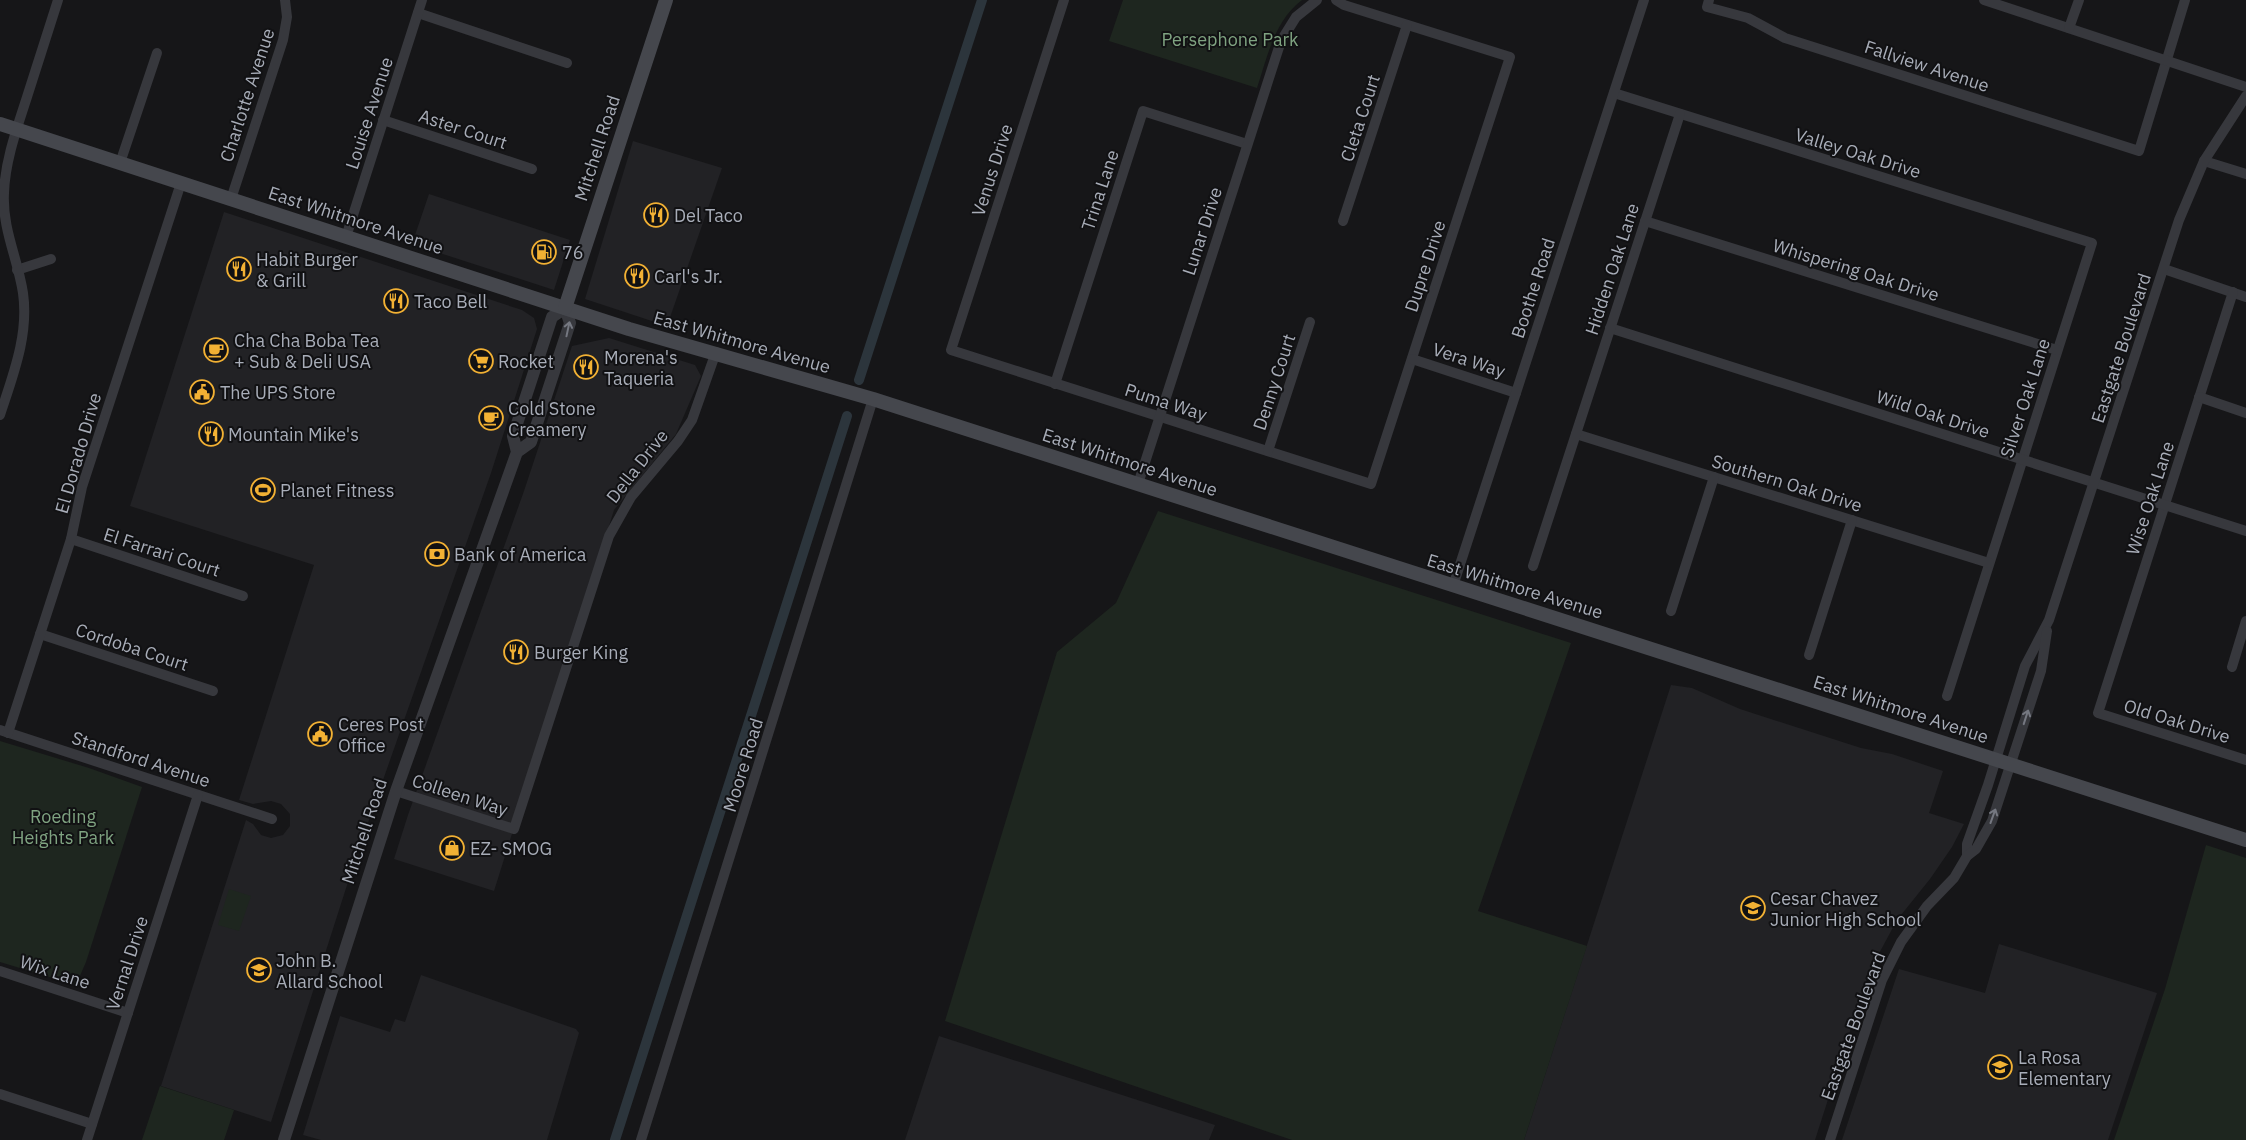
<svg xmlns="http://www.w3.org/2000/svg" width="2246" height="1140" font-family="'IBM Plex Sans',sans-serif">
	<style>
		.built { fill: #222225 }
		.green { fill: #1e261f }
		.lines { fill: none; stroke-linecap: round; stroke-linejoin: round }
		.canal { stroke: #2c353c; stroke-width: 10 }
		.minor { stroke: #37383d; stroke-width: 10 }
		.tertiary { stroke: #37383d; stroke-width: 12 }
		.secondary { stroke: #45474d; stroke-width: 14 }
		.oneway { stroke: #757881 }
		.labels { text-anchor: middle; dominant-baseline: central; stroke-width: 4; stroke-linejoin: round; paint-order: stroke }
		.park-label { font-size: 18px; fill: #7fa381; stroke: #111113 }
		.street-label { font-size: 18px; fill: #a8adb8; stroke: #111113 }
		.poi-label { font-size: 18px; fill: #a8adb8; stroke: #111113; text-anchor: start }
	</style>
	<rect width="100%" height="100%" fill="#161618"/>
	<g class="built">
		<path d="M 633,141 L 722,168 L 667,326 L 585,299 Z"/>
		<path d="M 429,194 L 570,240 L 554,290 L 412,244 Z"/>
		<path d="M 224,212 L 522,310 L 534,318 L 537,329 L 491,473 L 357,854 L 271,1122 L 161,1086 L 246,820 L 253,824 L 261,835 L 271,838 L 283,835 L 290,826 L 290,814 L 281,804 L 271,801 L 253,804 L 239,800 L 314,565 L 130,506 Z"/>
		<path d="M 609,338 L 695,365 L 701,376 L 676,434 L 614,510 L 494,891 L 394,859 L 408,815 L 524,491 L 572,346 Z"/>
		<path d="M 1671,685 L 1692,688 L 1740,709 L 1861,748 L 1892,754 L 1943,771 L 1929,813 L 1964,824 L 1952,847 L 1930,879 L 1897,920 L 1869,972 L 1815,1140 L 1524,1140 Z"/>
		<path d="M 1999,944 L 2157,993 L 2108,1140 L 1842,1140 L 1899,969 L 1985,993 Z"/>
		<path d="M 421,975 L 576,1029 L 579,1033 L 547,1140 L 321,1140 L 303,1135 L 340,1016 L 390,1032 L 395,1019 L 405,1022 Z"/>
		<path d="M 939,1036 L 1215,1125 L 1209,1140 L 905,1140 Z"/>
	</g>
	<g class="green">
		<path d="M 1123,0 L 1302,0 C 1274,21 1267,58 1257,88 L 1109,41 Z"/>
		<path d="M 1158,511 L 1571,643 L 1478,911 L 1587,946 L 1524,1140 L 1292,1140 L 945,1021 L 1057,652 L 1116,603 Z"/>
		<path d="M 0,741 L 89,768 L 142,787 L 86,962 L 76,985 L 0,962 Z"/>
		<path d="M 2206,845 L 2246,858 L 2246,1140 L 2114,1140 L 2165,989 Z"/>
		<path d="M 229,889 L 251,896 L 239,931 L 218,925 Z"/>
		<path d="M 160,1086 L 234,1110 L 224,1140 L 142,1140 Z"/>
	</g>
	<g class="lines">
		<g class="canal">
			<path d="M 859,380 L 982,0"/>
			<path d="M 615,1140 L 847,416"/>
		</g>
		<g class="minor">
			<path d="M 1064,0 L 951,350 L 1371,484 L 1510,57 L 1344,5 L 1336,0"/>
			<path d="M 1709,0 L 1707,7 L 1748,18 L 1785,38 L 2139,151 L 2185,0"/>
			<path d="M 1984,0 L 2246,87"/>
			<path d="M 418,13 L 567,63"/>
			<path d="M 2069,28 L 2079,0"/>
			<path d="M 1614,93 L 2092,243 L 1947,696"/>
			<path d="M 383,120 L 532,169"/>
			<path d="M 2204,161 L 2246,174"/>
			<path d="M 120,163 L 157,53"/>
			<path d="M 231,199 L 283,40 L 287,17 L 285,0"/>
			<path d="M 1343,221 L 1407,25"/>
			<path d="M 1645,221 L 2057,350"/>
			<path d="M 346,237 L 422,0"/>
			<path d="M 2164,269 L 2246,297"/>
			<path d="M 17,270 L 51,259"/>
			<path d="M 2233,292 L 2098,713 L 2246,760"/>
			<path d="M 1610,328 L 2246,531"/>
			<path d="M 1412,359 L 1516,393"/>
			<path d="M 1055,384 L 1143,111 L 1247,144"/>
			<path d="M 2199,397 L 2246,413"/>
			<path d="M 0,415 C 13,375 29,335 23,293 C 18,259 2,229 4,193 C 5,161 17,128 27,97 C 37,65 48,32 58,0"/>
			<path d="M 1576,434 L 1989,563"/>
			<path d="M 1268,451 L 1310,322"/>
			<path d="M 1138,484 L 1281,41 L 1296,17 L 1317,0"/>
			<path d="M 71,539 L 243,596"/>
			<path d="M 1533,566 L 1680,114"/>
			<path d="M 1453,586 L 1644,0"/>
			<path d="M 1671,611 L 1714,477"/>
			<path d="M 40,634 L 213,691"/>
			<path d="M 1809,655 L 1852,520"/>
			<path d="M 2232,667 L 2246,621"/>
			<path d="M 0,730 L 272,819"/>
			<path d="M 8,733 L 71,539 L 82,487 L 181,183"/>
			<path d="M 396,791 L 514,829 L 609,536 L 631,497 L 678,441 L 692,420 L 716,352"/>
			<path d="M 1967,856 L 1967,844 L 1988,785 L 2025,666 L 2049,620 L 2179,220 L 2204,161 L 2246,96"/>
			<path d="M 0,971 L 128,1013"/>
			<path d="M 0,1094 L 92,1124"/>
			<path d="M 87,1140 L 198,795"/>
			<path d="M 641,1140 L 873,399"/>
			<path d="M 1830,1140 L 1882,980 L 1901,942 L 1927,906 L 1954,878 L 1967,856 L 1976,849 L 1992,821 L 2041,671 L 2047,631"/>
		</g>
		<path class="tertiary" d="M 284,1140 L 396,791 L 517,452 L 531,442 L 570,323 L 565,308 L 552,317 L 513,436 L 517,452"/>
		<g class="secondary">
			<path d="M 0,124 L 629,329 L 873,399 L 2246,840"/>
			<path d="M 565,308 L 666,0"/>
		</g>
	</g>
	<defs><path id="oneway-shaft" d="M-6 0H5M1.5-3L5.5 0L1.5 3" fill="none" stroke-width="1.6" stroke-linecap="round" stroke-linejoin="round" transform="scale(1.25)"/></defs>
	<g class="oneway">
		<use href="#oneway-shaft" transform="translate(568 329) rotate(-78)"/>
		<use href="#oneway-shaft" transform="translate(2026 717) rotate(-72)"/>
		<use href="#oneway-shaft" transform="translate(1993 816) rotate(-70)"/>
	</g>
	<defs>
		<g id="restaurant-ring" transform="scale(1.25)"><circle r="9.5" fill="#111113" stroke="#f2b134" stroke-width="1.5"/><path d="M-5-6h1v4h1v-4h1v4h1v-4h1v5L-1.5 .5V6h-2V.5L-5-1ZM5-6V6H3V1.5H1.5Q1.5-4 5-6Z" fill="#f2b134"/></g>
		<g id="fuel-ring" transform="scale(1.25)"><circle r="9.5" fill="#111113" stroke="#f2b134" stroke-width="1.5"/><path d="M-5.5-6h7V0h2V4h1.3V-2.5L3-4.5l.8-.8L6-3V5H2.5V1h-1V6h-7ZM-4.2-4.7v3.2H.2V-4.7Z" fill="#f2b134"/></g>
		<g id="cafe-ring" transform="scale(1.25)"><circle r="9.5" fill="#111113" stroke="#f2b134" stroke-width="1.5"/><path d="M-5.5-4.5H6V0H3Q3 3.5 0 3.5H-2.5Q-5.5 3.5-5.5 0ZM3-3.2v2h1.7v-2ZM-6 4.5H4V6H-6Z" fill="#f2b134"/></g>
		<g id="supermarket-ring" transform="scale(1.25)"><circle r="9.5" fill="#111113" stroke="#f2b134" stroke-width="1.5"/><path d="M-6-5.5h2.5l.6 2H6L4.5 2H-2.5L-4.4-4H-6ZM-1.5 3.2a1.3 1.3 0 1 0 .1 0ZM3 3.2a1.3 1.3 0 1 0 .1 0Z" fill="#f2b134"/></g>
		<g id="civic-ring" transform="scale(1.25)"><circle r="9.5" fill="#111113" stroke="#f2b134" stroke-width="1.5"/><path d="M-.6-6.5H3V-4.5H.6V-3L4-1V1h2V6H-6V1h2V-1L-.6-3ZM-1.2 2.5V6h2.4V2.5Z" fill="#f2b134"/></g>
		<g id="stadium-ring" transform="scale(1.25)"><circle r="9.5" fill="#111113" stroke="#f2b134" stroke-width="1.5"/><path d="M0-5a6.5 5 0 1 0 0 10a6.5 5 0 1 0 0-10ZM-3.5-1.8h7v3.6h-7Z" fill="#f2b134"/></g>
		<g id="bank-ring" transform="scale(1.25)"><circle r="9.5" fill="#111113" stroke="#f2b134" stroke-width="1.5"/><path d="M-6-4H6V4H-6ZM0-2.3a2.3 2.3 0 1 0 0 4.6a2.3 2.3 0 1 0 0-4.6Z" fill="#f2b134"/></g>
		<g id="shop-ring" transform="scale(1.25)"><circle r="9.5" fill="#111113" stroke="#f2b134" stroke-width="1.5"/><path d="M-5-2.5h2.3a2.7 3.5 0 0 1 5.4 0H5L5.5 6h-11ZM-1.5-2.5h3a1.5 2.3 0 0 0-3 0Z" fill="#f2b134"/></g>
		<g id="school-ring" transform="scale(1.25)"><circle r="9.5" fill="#111113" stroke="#f2b134" stroke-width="1.5"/><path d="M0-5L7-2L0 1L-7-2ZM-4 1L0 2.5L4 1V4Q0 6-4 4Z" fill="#f2b134"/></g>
	</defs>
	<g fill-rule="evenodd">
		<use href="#restaurant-ring" x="656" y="215"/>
		<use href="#fuel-ring" x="544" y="252"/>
		<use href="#restaurant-ring" x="239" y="269"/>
		<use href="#restaurant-ring" x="637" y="276"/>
		<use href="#restaurant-ring" x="396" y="301"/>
		<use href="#cafe-ring" x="216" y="350"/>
		<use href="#supermarket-ring" x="481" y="361"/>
		<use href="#restaurant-ring" x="586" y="367"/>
		<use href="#civic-ring" x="202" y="392"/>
		<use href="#cafe-ring" x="491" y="418"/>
		<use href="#restaurant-ring" x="211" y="434"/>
		<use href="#stadium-ring" x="263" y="490"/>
		<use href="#bank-ring" x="437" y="554"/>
		<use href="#restaurant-ring" x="516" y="652"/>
		<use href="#civic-ring" x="320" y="734"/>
		<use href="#shop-ring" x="452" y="848"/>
		<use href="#school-ring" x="1753" y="908"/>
		<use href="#school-ring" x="259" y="970"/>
		<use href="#school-ring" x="2000" y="1067"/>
	</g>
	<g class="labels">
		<g class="park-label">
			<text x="1230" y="39">Persephone Park</text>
			<text x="63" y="816">Roeding<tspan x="63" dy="21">Heights Park</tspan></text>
		</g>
		<g class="street-label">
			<text transform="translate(1927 66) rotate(18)">Fallview Avenue</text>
			<text transform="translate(247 95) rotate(-72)">Charlotte Avenue</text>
			<text transform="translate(369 113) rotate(-72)">Louise Avenue</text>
			<text transform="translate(1360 118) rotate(-72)">Cleta Court</text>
			<text transform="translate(463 129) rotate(18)">Aster Court</text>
			<text transform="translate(597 148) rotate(-72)">Mitchell Road</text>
			<text transform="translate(1858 153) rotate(17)">Valley Oak Drive</text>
			<text transform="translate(992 170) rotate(-72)">Venus Drive</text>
			<text transform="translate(1100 190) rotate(-72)">Trina Lane</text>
			<text transform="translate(356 220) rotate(18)">East Whitmore Avenue</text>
			<text transform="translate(1202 231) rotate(-72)">Lunar Drive</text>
			<text transform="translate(1425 266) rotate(-72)">Dupre Drive</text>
			<text transform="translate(1612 269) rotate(-72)">Hidden Oak Lane</text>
			<text transform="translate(1856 270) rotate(17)">Whispering Oak Drive</text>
			<text transform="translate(1533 288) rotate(-72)">Boothe Road</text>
			<text transform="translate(742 342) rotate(16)">East Whitmore Avenue</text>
			<text transform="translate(2121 348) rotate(-72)">Eastgate Boulevard</text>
			<text transform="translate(1469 360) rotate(18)">Vera Way</text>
			<text transform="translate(1274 382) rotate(-72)">Denny Court</text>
			<text transform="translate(2025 398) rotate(-72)">Silver Oak Lane</text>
			<text transform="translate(1166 402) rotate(18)">Puma Way</text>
			<text transform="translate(1933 414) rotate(18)">Wild Oak Drive</text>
			<text transform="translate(78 453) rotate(-74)">El Dorado Drive</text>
			<text transform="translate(1130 462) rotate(18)">East Whitmore Avenue</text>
			<text transform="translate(637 466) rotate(-52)">Della Drive</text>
			<text transform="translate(1787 483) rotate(17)">Southern Oak Drive</text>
			<text transform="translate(2150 498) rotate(-72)">Wise Oak Lane</text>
			<text transform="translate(162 552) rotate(18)">El Farrari Court</text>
			<text transform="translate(1515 586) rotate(17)">East Whitmore Avenue</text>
			<text transform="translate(132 647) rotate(18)">Cordoba Court</text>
			<text transform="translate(1901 709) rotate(18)">East Whitmore Avenue</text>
			<text transform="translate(2177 721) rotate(17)">Old Oak Drive</text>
			<text transform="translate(141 759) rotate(18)">Standford Avenue</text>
			<text transform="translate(743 765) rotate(-73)">Moore Road</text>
			<text transform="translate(460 795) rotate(18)">Colleen Way</text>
			<text transform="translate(364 831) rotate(-72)">Mitchell Road</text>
			<text transform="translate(127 963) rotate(-72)">Vernal Drive</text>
			<text transform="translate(55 972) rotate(18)">Wix Lane</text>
			<text transform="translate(1853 1026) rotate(-70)">Eastgate Boulevard</text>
		</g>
		<g class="poi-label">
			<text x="674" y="215">Del Taco</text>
			<text x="562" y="252">76</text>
			<text x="256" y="259">Habit Burger<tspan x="256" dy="21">&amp; Grill</tspan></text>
			<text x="654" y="276">Carl's Jr.</text>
			<text x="414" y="301">Taco Bell</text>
			<text x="234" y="340">Cha Cha Boba Tea<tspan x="234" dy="21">+ Sub &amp; Deli USA</tspan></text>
			<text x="604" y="357">Morena's<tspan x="604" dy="21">Taqueria</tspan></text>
			<text x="498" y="361">Rocket</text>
			<text x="220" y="392">The UPS Store</text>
			<text x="508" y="408">Cold Stone<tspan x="508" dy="21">Creamery</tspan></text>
			<text x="228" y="434">Mountain Mike's</text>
			<text x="280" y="490">Planet Fitness</text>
			<text x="454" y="554">Bank of America</text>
			<text x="534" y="652">Burger King</text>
			<text x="338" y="724">Ceres Post<tspan x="338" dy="21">Office</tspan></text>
			<text x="470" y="848">EZ- SMOG</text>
			<text x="1770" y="898">Cesar Chavez<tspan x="1770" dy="21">Junior High School</tspan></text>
			<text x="276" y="960">John B.<tspan x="276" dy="21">Allard School</tspan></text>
			<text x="2018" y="1057">La Rosa<tspan x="2018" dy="21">Elementary</tspan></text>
		</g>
	</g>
</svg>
